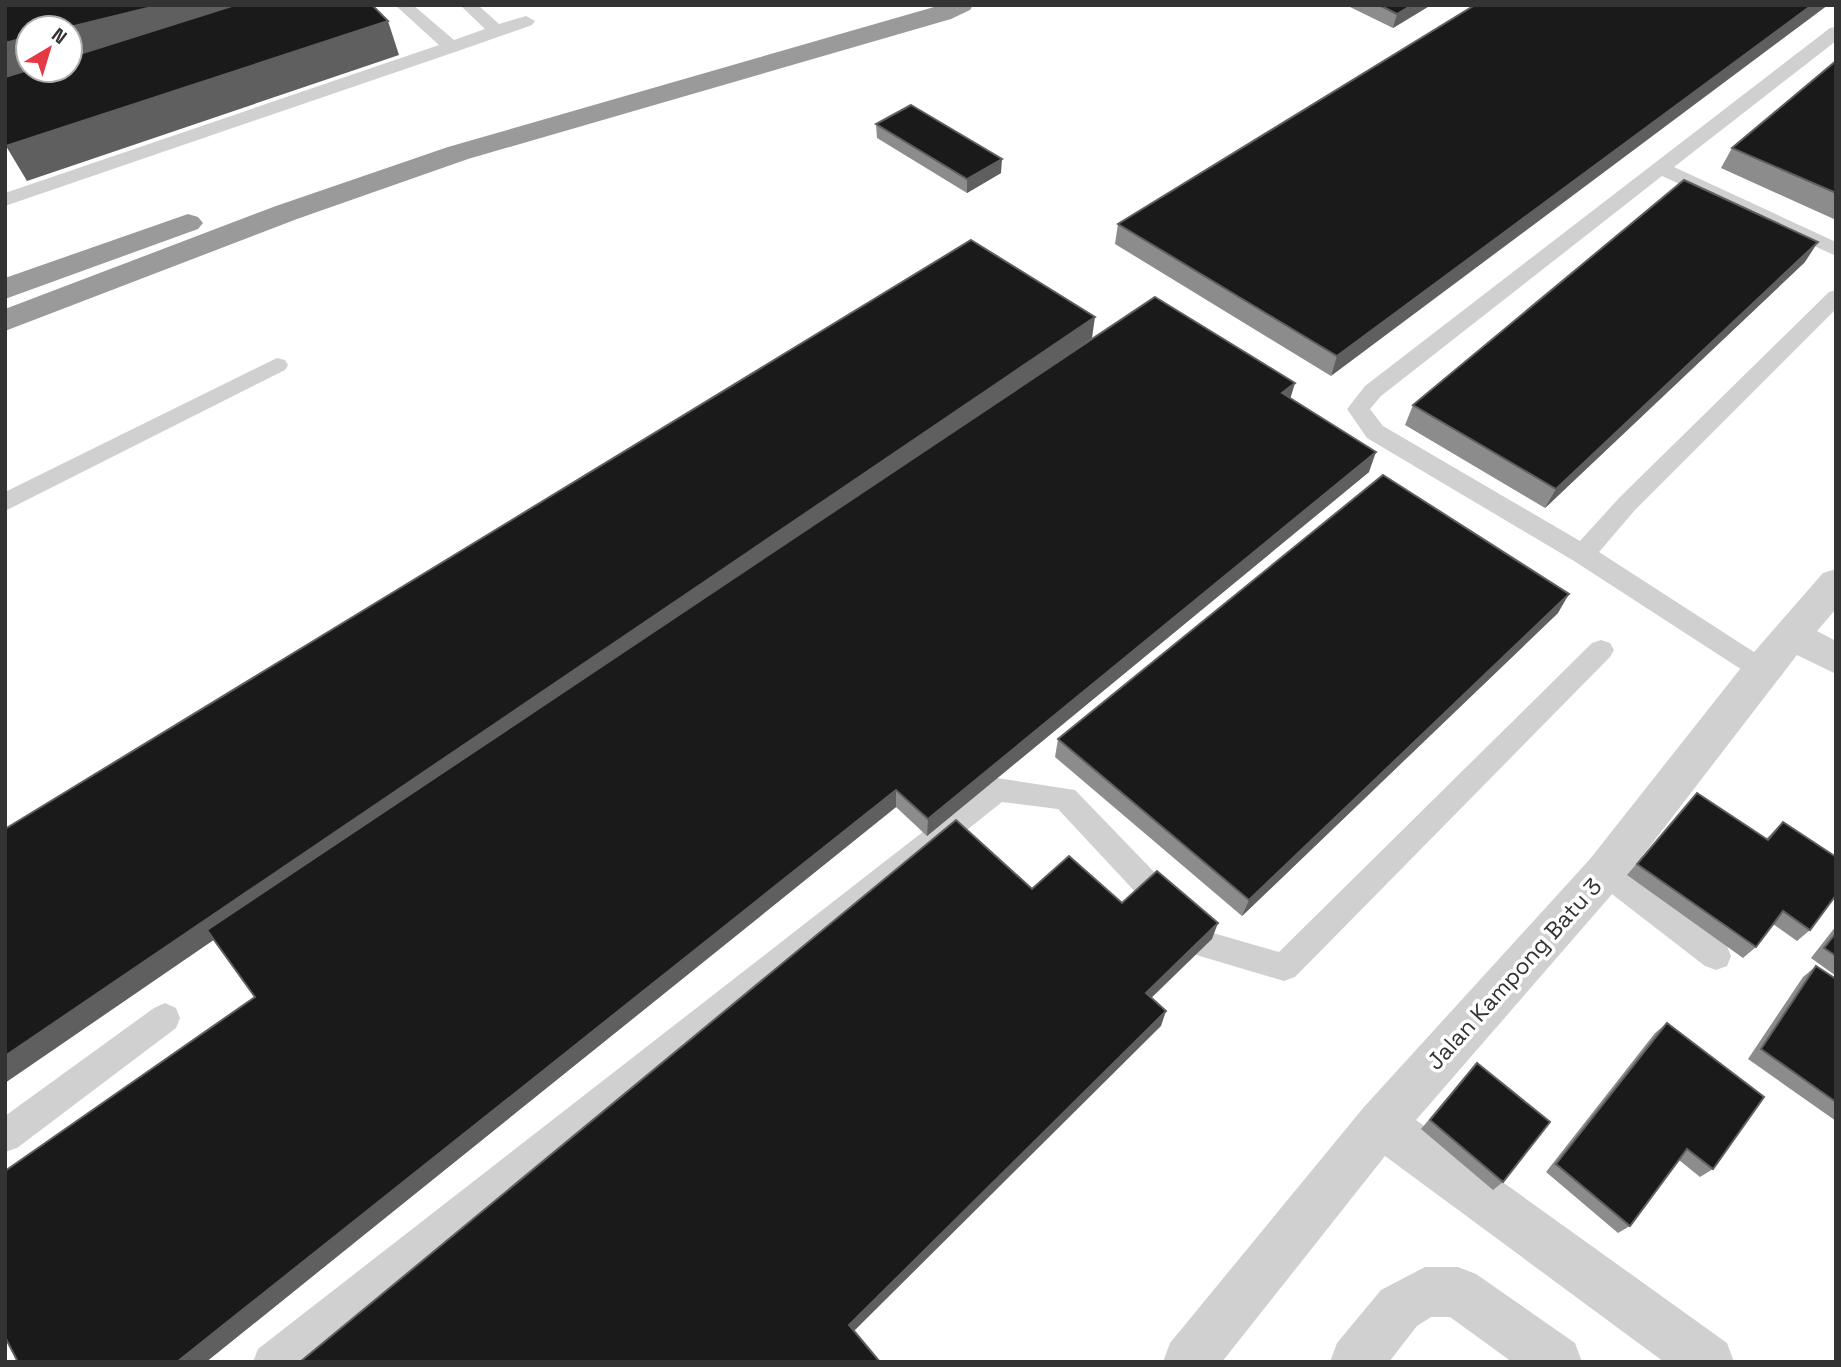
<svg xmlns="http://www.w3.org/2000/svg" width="1841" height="1367" font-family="'Space Grotesk',sans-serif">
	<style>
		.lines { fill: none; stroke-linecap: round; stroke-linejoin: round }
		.lane { fill: #d0d0d0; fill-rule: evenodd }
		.street { fill: #d0d0d0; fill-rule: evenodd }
		.highway { fill: #9a9a9a; fill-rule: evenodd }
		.wall { fill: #8c8c8c }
		.shaded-wall { fill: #5f5f5f }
		.building { fill: #1a1a1a; stroke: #5f5f5f; stroke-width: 2 }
		.labels { text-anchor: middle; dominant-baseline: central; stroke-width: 7; stroke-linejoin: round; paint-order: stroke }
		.street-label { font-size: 23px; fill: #333; stroke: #fff }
	</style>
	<rect width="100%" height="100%" fill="#fff"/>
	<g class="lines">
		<g class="lane">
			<path d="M 395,5 L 413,5 L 454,40 L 485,29 L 460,5 L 478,5 L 499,24 L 526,16 L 535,21 L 532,25 L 458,51 L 5,206 L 5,193 L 439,45 Z"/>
			<path d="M 1836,27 L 1836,41 L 1674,167 L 1836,242 L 1836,256 L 1662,176 L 1381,396 L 1370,409 L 1383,426 L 1580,541 L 1619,498 L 1829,292 L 1836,290 L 1836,309 L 1635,510 L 1599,552 L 1771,663 L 1775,670 L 1771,677 L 1762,680 L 1753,677 L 1574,561 L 1367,438 L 1347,409 L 1365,386 L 1830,28 Z"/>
			<path d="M 277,358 L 285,360 L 288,365 L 285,370 L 5,511 L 5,492 Z"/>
			<path d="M 1601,640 L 1610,643 L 1614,650 L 1610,657 L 1295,977 L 1284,981 L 1193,954 L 1058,809 L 1002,802 L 300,1362 L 253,1362 L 258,1349 L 987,782 L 997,778 L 1075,790 L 1213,933 L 1279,952 L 1592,643 Z"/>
			<path d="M 1605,859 L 1615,863 L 1727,946 L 1731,956 L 1727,966 L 1716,970 L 1705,966 L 1595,881 L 1591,872 L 1595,863 Z"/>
			<path d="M 165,1003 L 176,1008 L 180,1018 L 176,1028 L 17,1148 L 5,1152 L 5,1116 L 154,1008 Z"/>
		</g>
		<g class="street">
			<path d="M 1836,569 L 1836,609 L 1817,631 L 1836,641 L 1836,674 L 1797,655 L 1620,885 L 1416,1120 L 1727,1343 L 1734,1362 L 1664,1362 L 1385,1156 L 1222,1362 L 1163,1362 L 1170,1343 L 1364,1107 L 1590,859 L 1748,659 L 1823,573 Z"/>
			<path d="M 1425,1267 L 1458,1267 L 1476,1274 L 1575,1343 L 1582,1362 L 1512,1362 L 1450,1317 L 1431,1317 L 1417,1326 L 1389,1362 L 1330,1362 L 1337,1343 L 1381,1290 Z"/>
		</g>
		<g class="highway">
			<path d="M 941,5 L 973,5 L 970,10 L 951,19 L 468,159 L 297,219 L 5,331 L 5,309 L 276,206 L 448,147 Z"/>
			<path d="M 188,214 L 198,217 L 203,223 L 198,229 L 5,299 L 5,278 Z"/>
		</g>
	</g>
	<g class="wall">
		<path d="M 1351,5 L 1431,5 L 1393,28 L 1350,7 Z"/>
		<path d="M 1475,5 L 1331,376 L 1115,244 L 1118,224 Z"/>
		<path d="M 1836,61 L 1836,220 L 1721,168 L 1732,148 Z"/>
		<path d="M 876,124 L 1001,173 L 967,193 L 877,138 Z"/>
		<path d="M 1805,262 L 1545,508 L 1405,425 L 1413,405 Z"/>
		<path d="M 1092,338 L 1030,380 L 1291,399 L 1369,472 L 927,836 L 896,807 L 206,1362 L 18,1362 L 255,997 L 214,940 Z"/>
		<path d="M 1558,613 L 1242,916 L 1055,757 L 1058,739 Z"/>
		<path d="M 1697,793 L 1766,839 L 1783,822 L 1810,930 L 1797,941 L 1773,924 L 1756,947 L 1743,958 L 1627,875 Z"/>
		<path d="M 1836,926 L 1836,976 L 1811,958 Z"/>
		<path d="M 1816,966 L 1836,979 L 1836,1121 L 1748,1059 L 1803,977 Z"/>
		<path d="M 1667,1023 L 1713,1169 L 1700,1177 L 1679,1160 L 1630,1226 L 1618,1233 L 1546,1172 L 1655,1033 Z"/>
		<path d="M 1477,1063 L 1503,1182 L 1493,1190 L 1421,1129 Z"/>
	</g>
	<g class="shaded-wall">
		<path d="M 160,5 L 311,5 L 70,66 L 70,28 L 66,28 Z"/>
		<path d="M 1412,5 L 1431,5 L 1393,28 L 1397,14 Z"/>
		<path d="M 1812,5 L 1828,5 L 1331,376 L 1337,356 Z"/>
		<path d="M 388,21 L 399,55 L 27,181 L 6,146 Z"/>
		<path d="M 28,37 L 28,70 L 5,82 L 5,43 Z"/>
		<path d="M 1002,159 L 1001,173 L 967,193 L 967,179 Z"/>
		<path d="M 1818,242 L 1805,262 L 1545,508 L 1556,489 Z"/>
		<path d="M 1095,317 L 1092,338 L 5,1083 L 5,1056 Z"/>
		<path d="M 1295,383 L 1289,403 L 1282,393 Z"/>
		<path d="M 1376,452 L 1369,472 L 927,836 L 928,819 Z"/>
		<path d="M 1569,594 L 1558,613 L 1242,916 L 1249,900 Z"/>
		<path d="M 896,790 L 896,807 L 206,1362 L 177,1362 Z"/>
		<path d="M 1218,923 L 1212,939 L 1142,1007 L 1146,993 Z"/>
		<path d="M 1166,1011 L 1161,1026 L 851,1334 L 849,1325 Z"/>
	</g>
	<g class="building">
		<path d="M 5,5 L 160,5 L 66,28 L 28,28 L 28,37 L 5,43 Z"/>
		<path d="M 235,5 L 372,5 L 388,21 L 6,146 L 5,145 L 5,77 L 28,70 L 70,70 L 70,57 Z"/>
		<path d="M 1379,5 L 1412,5 L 1397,14 Z"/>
		<path d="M 1475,5 L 1812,5 L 1337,356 L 1118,224 Z"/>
		<path d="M 1836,61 L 1836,193 L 1732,148 Z"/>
		<path d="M 911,105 L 1002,159 L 967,179 L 876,124 Z"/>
		<path d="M 1684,180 L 1818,242 L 1556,489 L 1413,405 Z"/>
		<path d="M 971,240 L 1095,317 L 5,1056 L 5,829 Z"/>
		<path d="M 1155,297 L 1295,383 L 1282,393 L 1376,452 L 928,819 L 896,790 L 177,1362 L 18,1362 L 5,1337 L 5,1171 L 255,997 L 207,930 Z"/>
		<path d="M 1383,475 L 1569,594 L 1249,900 L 1058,739 Z"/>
		<path d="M 1697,793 L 1768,840 L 1783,822 L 1836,857 L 1836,895 L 1810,930 L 1783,911 L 1756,947 L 1637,864 Z"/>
		<path d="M 956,820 L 1032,889 L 1069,856 L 1122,903 L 1157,871 L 1218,923 L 1146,993 L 1166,1011 L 849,1325 L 880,1362 L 300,1362 Z"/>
		<path d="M 1836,933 L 1836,956 L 1824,948 Z"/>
		<path d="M 1816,966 L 1836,979 L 1836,1102 L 1761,1049 Z"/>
		<path d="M 1667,1023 L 1764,1097 L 1713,1169 L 1687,1149 L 1630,1226 L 1556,1164 Z"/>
		<path d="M 1477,1063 L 1550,1122 L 1503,1182 L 1430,1120 Z"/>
	</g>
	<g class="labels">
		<g class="street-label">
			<text transform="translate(1514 974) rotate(-48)">Jalan Kampong Batu 3</text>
		</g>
	</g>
	<rect width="1841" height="1367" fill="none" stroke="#333333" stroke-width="14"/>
	<g transform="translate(49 49) rotate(38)"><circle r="33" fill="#ffffff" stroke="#adadad" stroke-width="2"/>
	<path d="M0-5L12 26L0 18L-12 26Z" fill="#e63946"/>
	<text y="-10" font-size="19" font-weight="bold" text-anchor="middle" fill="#333333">N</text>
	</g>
</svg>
